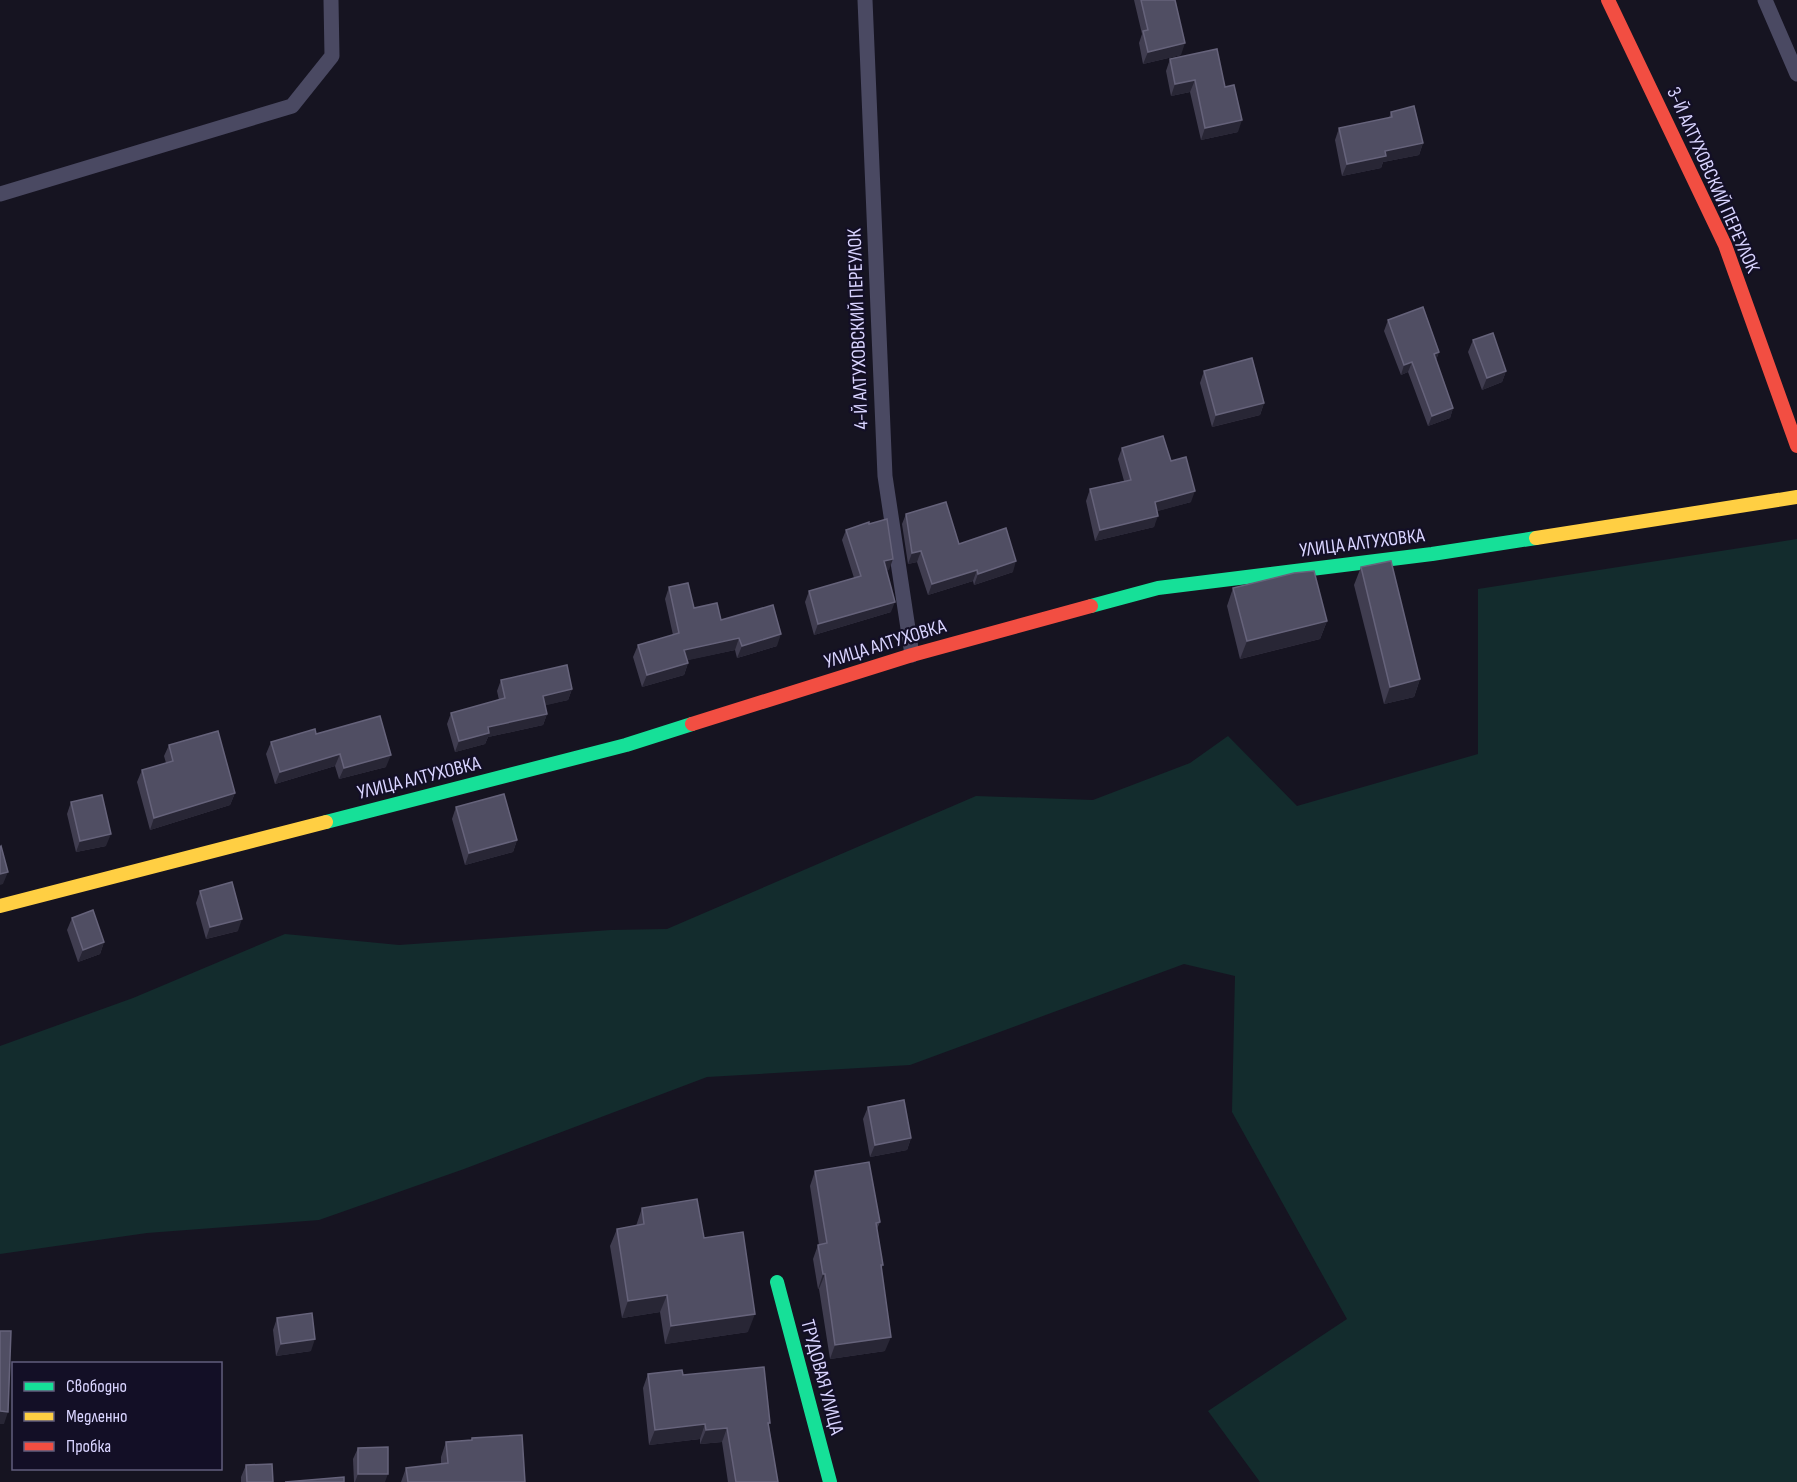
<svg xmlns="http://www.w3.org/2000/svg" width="1797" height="1482" font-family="'Sofia Sans Condensed',sans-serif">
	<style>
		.green { fill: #132c2d }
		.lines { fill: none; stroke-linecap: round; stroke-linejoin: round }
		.lane { stroke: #4a4962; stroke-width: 15 }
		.fast { stroke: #16e098; stroke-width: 14 }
		.slow { stroke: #ffcf43; stroke-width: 14 }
		.jam { stroke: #f24e42; stroke-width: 14 }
		.wall { fill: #403d50 }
		.shaded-wall { fill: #282635 }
		.building { fill: #504e63; stroke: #66637b; stroke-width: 1.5 }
		.labels { text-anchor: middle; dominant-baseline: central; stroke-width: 4.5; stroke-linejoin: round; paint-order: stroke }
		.street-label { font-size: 20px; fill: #d9d4ff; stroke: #130f26 }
	</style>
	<rect width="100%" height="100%" fill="#161421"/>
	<path class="green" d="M 1797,539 L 1797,1482 L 1260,1482 L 1208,1411 L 1347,1319 L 1232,1112 L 1235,976 L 1184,964 L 910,1065 L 707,1077 L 464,1169 L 319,1220 L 147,1233 L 0,1254 L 0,1046 L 133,998 L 285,934 L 399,945 L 611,930 L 667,929 L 976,796 L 1093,800 L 1190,763 L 1228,736 L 1297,806 L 1478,754 L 1478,589 Z"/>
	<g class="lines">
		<g class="lane">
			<path d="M 865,0 L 885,476 L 912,655"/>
			<path d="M 1765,0 L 1797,74"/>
			<path d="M 0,194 L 292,106 L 332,56 L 331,0"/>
		</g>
		<g class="fast">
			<path d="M 1091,606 L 1158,588 L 1432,554 L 1536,538"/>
			<path d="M 326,822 L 626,745 L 692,724"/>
			<path d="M 777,1282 L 830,1482"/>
		</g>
		<g class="slow">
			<path d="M 1536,538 L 1797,497"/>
			<path d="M 0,906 L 326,822"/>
		</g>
		<g class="jam">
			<path d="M 1608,0 L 1725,245 L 1797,446"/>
			<path d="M 692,724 L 912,655 L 1091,606"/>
		</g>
	</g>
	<g class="wall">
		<path d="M 1134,0 L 1175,0 L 1181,55 L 1143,64 L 1139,43 L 1142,34 Z"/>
		<path d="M 1170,59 L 1225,87 L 1238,132 L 1201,140 L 1190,92 L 1171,96 L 1166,71 Z"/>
		<path d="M 1391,112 L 1423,143 L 1419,155 L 1383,162 L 1381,168 L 1342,176 L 1335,140 L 1339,128 L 1389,118 Z"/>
		<path d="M 1388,320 L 1439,352 L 1436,360 L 1453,408 L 1450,418 L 1428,426 L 1408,372 L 1401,375 L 1384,331 Z"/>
		<path d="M 1473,340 L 1506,371 L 1502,382 L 1482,390 L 1468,352 Z"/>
		<path d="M 1204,371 L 1264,403 L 1260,415 L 1212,427 L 1200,383 Z"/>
		<path d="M 1122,448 L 1171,461 L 1191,502 L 1157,511 L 1154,527 L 1095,541 L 1086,501 L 1090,489 L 1124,481 L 1118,459 Z"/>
		<path d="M 906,514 L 959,544 L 1013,572 L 974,585 L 973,581 L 928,595 L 917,562 L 908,564 L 902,524 Z"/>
		<path d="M 846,530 L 889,570 L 886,570 L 891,612 L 814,635 L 805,602 L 809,591 L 854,578 L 842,540 Z"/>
		<path d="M 1361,567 L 1420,679 L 1414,697 L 1384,704 L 1354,585 Z"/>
		<path d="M 669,587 L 694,608 L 777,646 L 737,658 L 735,650 L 687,660 L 688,663 L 684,675 L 642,687 L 633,657 L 638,645 L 673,635 L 665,599 Z"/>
		<path d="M 1233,588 L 1327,621 L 1320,639 L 1240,659 L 1227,606 Z"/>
		<path d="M 501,680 L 572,689 L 568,700 L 545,705 L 547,714 L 543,725 L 488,737 L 485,744 L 455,752 L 447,724 L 451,713 L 499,700 L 497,691 Z"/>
		<path d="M 316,734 L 386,767 L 339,779 L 335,766 L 275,784 L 266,754 L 271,742 Z"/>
		<path d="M 169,745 L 235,793 L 230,805 L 150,830 L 137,782 L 142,770 L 166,763 L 164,756 Z"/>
		<path d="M 71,802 L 106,846 L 76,852 L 67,814 Z"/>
		<path d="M 456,807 L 517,840 L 513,852 L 465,865 L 452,819 Z"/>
		<path d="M 200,891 L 238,931 L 206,939 L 196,903 Z"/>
		<path d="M 72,918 L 104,942 L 100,954 L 78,962 L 67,930 Z"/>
		<path d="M 868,1107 L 911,1138 L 907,1150 L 870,1157 L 863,1119 Z"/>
		<path d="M 815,1171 L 880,1222 L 877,1229 L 883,1265 L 881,1269 L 885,1351 L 830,1359 L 819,1289 L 818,1289 L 813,1259 L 818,1245 L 819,1245 L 810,1186 Z"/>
		<path d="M 642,1208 L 704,1238 L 748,1332 L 665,1344 L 660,1312 L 622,1318 L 610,1246 L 617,1229 L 636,1226 Z"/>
		<path d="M 277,1318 L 311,1351 L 276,1356 L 273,1330 Z"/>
		<path d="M 648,1374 L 683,1375 L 769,1427 L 778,1482 L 728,1482 L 722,1442 L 700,1444 L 700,1439 L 649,1445 L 643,1388 Z"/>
		<path d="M 472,1438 L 525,1482 L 401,1482 L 406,1468 L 441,1464 L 441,1457 L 446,1442 L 471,1440 Z"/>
		<path d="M 358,1448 L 385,1482 L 354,1482 L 353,1459 Z"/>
		<path d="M 246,1465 L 273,1482 L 241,1482 L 241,1477 Z"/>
	</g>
	<g class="shaded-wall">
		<path d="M 1185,43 L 1181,55 L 1143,64 L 1148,52 Z"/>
		<path d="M 1195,80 L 1190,92 L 1171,96 L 1175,84 Z"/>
		<path d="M 1242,120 L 1238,132 L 1201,140 L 1205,128 Z"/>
		<path d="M 1423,143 L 1419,155 L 1383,162 L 1381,168 L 1342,176 L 1347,164 L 1385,151 Z"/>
		<path d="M 1439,352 L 1435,362 L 1434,354 Z"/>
		<path d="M 1412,362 L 1408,372 L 1401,375 L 1404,365 Z"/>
		<path d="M 1506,371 L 1502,382 L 1482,390 L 1487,378 Z"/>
		<path d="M 1264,403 L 1260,415 L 1212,427 L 1216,415 Z"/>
		<path d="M 1453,408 L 1450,418 L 1428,426 L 1432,416 Z"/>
		<path d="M 1195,491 L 1191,502 L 1151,513 L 1155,502 Z"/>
		<path d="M 1158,516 L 1154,527 L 1095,541 L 1100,530 Z"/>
		<path d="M 921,551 L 917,562 L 908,564 L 912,553 Z"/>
		<path d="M 893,559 L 889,570 L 880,572 L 884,561 Z"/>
		<path d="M 1016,561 L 1013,572 L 974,585 L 978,574 Z"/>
		<path d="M 977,570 L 973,581 L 928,595 L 932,584 Z"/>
		<path d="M 895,602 L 891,612 L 814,635 L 818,624 Z"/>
		<path d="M 1327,621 L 1320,639 L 1240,659 L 1247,641 Z"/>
		<path d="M 781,634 L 777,646 L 737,658 L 742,646 Z"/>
		<path d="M 739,638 L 735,650 L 680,662 L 684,650 Z"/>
		<path d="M 688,663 L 684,675 L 642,687 L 647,675 Z"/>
		<path d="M 1420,679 L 1414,697 L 1384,704 L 1390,687 Z"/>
		<path d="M 572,689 L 568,700 L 539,707 L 543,696 Z"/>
		<path d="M 547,714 L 543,725 L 488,737 L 485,744 L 455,752 L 459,741 L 488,727 Z"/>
		<path d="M 340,754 L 335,766 L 275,784 L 280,772 Z"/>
		<path d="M 391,755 L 386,767 L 339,779 L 344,768 Z"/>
		<path d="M 235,793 L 230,805 L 150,830 L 154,818 Z"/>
		<path d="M 111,834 L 106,846 L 76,852 L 80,841 Z"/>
		<path d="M 517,840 L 513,852 L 465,865 L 469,853 Z"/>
		<path d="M 8,872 L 3,884 L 0,885 L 0,874 Z"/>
		<path d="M 242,919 L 238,931 L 206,939 L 210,927 Z"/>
		<path d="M 104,942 L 100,954 L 78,962 L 83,950 Z"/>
		<path d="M 911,1138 L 907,1150 L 870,1157 L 875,1145 Z"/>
		<path d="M 823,1274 L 825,1274 L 819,1289 L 818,1289 Z"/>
		<path d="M 667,1295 L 660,1312 L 622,1318 L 628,1301 Z"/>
		<path d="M 755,1314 L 748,1332 L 665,1344 L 671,1326 Z"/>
		<path d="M 891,1337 L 885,1351 L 830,1359 L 835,1345 Z"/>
		<path d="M 315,1339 L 311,1351 L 276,1356 L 281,1344 Z"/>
		<path d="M 0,1411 L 8,1412 L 4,1424 L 0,1424 Z"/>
		<path d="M 705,1424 L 700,1439 L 649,1445 L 655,1430 Z"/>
		<path d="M 727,1428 L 722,1442 L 700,1444 L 706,1430 Z"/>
		<path d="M 358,1474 L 388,1474 L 385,1482 L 355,1482 Z"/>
	</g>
	<g class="building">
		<path d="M 1141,0 L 1175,0 L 1185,43 L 1148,52 L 1143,31 L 1148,30 Z"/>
		<path d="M 1217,49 L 1225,87 L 1234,85 L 1242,120 L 1205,128 L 1195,80 L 1175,84 L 1170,59 Z"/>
		<path d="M 1414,106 L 1423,143 L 1385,151 L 1386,156 L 1347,164 L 1339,128 L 1392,117 L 1391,112 Z"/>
		<path d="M 1423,307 L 1439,352 L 1434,354 L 1453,408 L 1432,416 L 1412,362 L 1404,365 L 1388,320 Z"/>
		<path d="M 1493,333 L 1506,371 L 1487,378 L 1473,340 Z"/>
		<path d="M 1252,358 L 1264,403 L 1216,415 L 1204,371 Z"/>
		<path d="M 1163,436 L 1171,461 L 1186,457 L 1195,491 L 1155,502 L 1158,516 L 1100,530 L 1090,489 L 1131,480 L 1122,448 Z"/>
		<path d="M 946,502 L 959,544 L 1006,528 L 1016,561 L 978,574 L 977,570 L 932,584 L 921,551 L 912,553 L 906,514 Z"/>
		<path d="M 887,519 L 893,559 L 884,561 L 895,602 L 818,624 L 809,591 L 861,576 L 846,530 L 869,522 L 869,524 Z"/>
		<path d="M 1391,561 L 1420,679 L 1390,687 L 1361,567 Z"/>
		<path d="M 1314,571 L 1327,621 L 1247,641 L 1233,588 L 1294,573 Z"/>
		<path d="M 688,583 L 694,608 L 717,603 L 721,620 L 773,605 L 781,634 L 742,646 L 739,638 L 684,650 L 688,663 L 647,675 L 638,645 L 679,633 L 669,587 Z"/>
		<path d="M 567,665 L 572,689 L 543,696 L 547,714 L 488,727 L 489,733 L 459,741 L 451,713 L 505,698 L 501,680 Z"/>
		<path d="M 380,716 L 391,755 L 344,768 L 340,754 L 280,772 L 271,742 L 315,729 L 316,734 Z"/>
		<path d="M 218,731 L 235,793 L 154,818 L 142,770 L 173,761 L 169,745 Z"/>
		<path d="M 504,794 L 517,840 L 469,853 L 456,807 Z"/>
		<path d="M 102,795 L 111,834 L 80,841 L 71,802 Z"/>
		<path d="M 1,846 L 8,872 L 0,874 L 0,847 Z"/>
		<path d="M 232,882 L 242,919 L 210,927 L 200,891 Z"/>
		<path d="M 93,910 L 104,942 L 83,950 L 72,918 Z"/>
		<path d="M 904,1100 L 911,1138 L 875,1145 L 868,1107 Z"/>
		<path d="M 869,1162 L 880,1222 L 876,1223 L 883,1265 L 881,1265 L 891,1337 L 835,1345 L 825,1274 L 823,1274 L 818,1245 L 827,1243 L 815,1171 Z"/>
		<path d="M 697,1199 L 704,1238 L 743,1232 L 755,1314 L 671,1326 L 667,1295 L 628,1301 L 617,1229 L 644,1224 L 642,1208 Z"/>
		<path d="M 312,1313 L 315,1339 L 281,1344 L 277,1318 Z"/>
		<path d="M 0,1331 L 11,1331 L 8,1412 L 0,1411 Z"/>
		<path d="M 764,1367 L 770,1423 L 768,1423 L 778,1482 L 736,1482 L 727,1428 L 706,1430 L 705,1424 L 655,1430 L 648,1374 L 682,1370 L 683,1375 Z"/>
		<path d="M 522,1435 L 525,1482 L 408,1482 L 406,1468 L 448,1463 L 446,1442 L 472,1440 L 472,1438 Z"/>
		<path d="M 388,1447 L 388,1474 L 358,1474 L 358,1448 Z"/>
		<path d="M 272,1464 L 273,1482 L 247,1482 L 246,1465 Z"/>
		<path d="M 344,1477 L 344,1482 L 285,1482 Z"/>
	</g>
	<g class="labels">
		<g class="street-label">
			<text transform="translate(1713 180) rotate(66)">3-Й АЛТУХОВСКИЙ ПЕРЕУЛОК</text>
			<text transform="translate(858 329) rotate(-92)">4-Й АЛТУХОВСКИЙ ПЕРЕУЛОК</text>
			<text transform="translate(1362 543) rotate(-7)">УЛИЦА АЛТУХОВКА</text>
			<text transform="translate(885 644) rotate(-17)">УЛИЦА АЛТУХОВКА</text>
			<text transform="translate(419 778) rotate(-14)">УЛИЦА АЛТУХОВКА</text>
			<text transform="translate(822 1377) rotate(75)">ТРУДОВАЯ УЛИЦА</text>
		</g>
	</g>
	<rect x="12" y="1362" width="210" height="108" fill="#130f26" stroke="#625e7d" stroke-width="1.5"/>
	<rect x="24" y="1382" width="30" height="9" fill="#16e098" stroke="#625e7d" stroke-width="1.5"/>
	<text x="66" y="1392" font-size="18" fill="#d9d4ff">Свободно</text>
	<rect x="24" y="1412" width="30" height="9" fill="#ffcf43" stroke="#625e7d" stroke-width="1.5"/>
	<text x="66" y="1422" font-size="18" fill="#d9d4ff">Медленно</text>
	<rect x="24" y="1442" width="30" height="9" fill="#f24e42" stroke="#625e7d" stroke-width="1.5"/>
	<text x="66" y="1452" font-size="18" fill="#d9d4ff">Пробка</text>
</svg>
